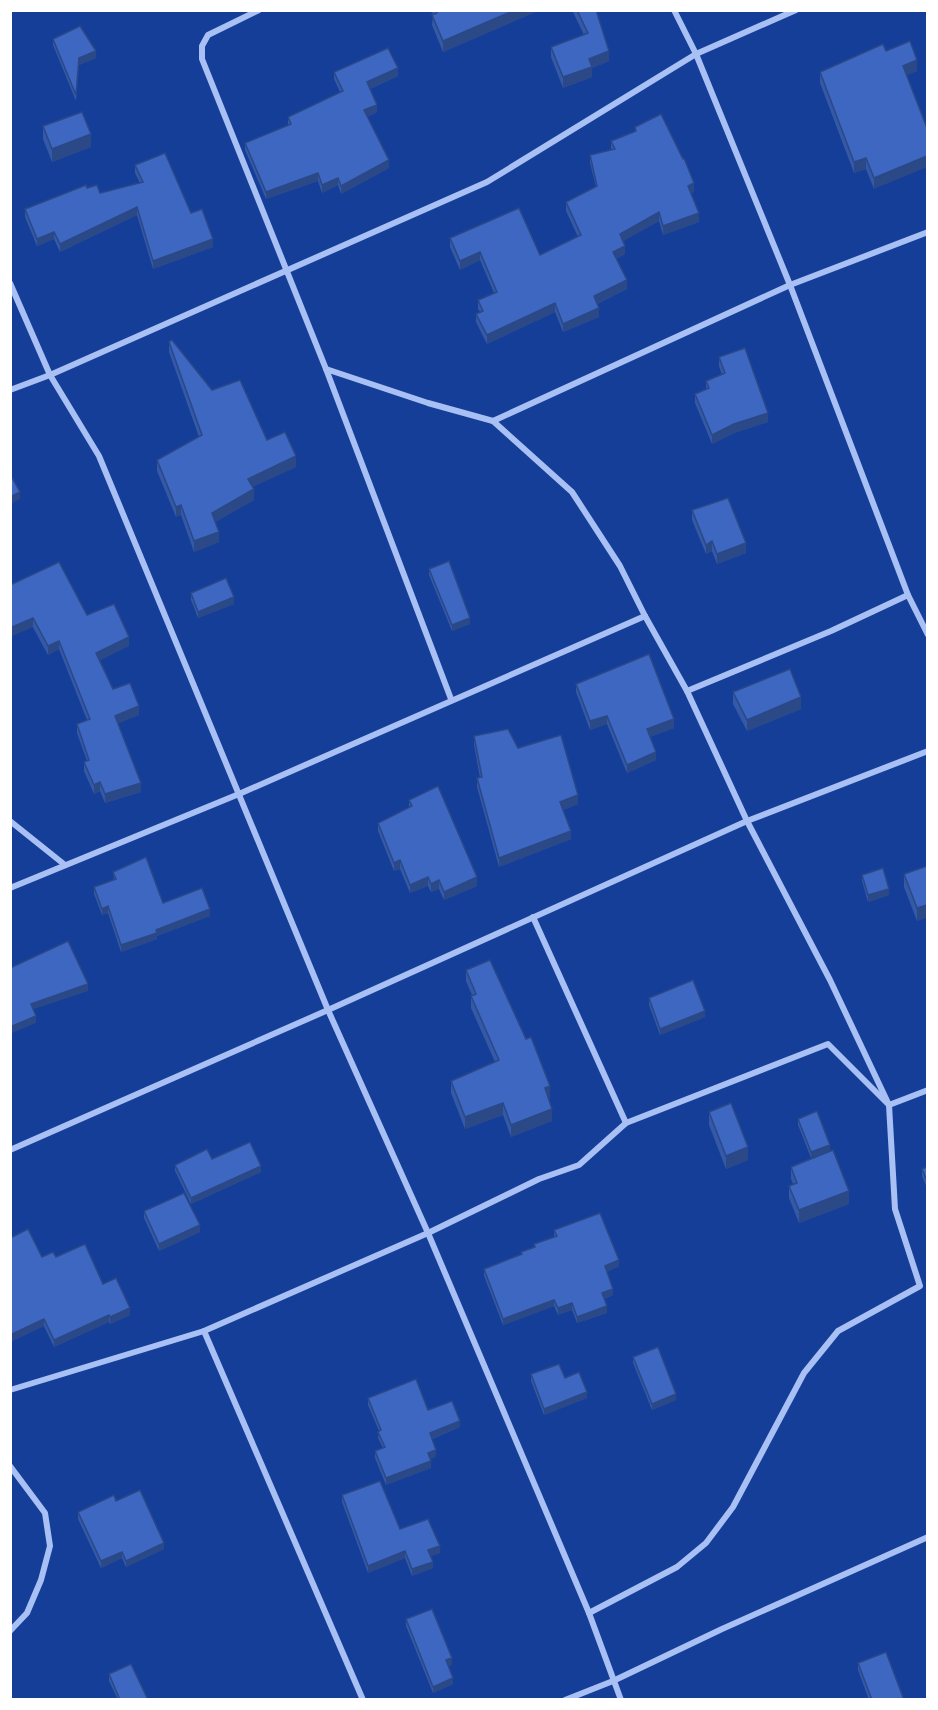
<svg xmlns="http://www.w3.org/2000/svg" width="938" height="1710" font-family="'Source Sans 3',sans-serif">
	<style>
		.lines { fill: none; stroke-linecap: round; stroke-linejoin: round }
		.minor { stroke: #a8c0f3; stroke-width: 6 }
		.wall { fill: #3459a6 }
		.shaded-wall { fill: #2b4887 }
		.building { fill: #3d67c1; stroke: #2b4887; stroke-width: 1.5 }
	</style>
	<rect width="100%" height="100%" fill="#153e99"/>
	<g class="lines">
		<g class="minor">
			<path d="M 259,10 L 208,35 L 202,46 L 202,59 L 326,369 L 451,699"/>
			<path d="M 674,10 L 696,54 L 790,285 L 908,595 L 928,635"/>
			<path d="M 10,283 L 50,375 L 99,456 L 328,1010 L 428,1233 L 589,1613 L 621,1700"/>
			<path d="M 326,369 L 428,403 L 493,421 L 572,492 L 620,566 L 645,616 L 687,691 L 747,821 L 830,980 L 889,1105 L 895,1209 L 920,1286 L 838,1331 L 804,1373 L 733,1507 L 706,1543 L 677,1567 L 589,1613"/>
			<path d="M 10,390 L 50,375 L 487,182 L 696,54 L 796,10"/>
			<path d="M 493,421 L 790,285 L 928,232"/>
			<path d="M 687,691 L 831,631 L 908,595"/>
			<path d="M 10,821 L 65,865"/>
			<path d="M 10,888 L 239,794 L 645,616"/>
			<path d="M 533,917 L 626,1123"/>
			<path d="M 10,1150 L 328,1010 L 747,821 L 928,751"/>
			<path d="M 204,1331 L 363,1700"/>
			<path d="M 10,1390 L 204,1331 L 428,1233 L 539,1179 L 579,1165 L 626,1123 L 828,1044 L 889,1105 L 928,1090"/>
			<path d="M 10,1466 L 45,1513 L 50,1546 L 41,1580 L 27,1613 L 10,1631"/>
			<path d="M 565,1700 L 613,1681 L 722,1629 L 928,1537"/>
		</g>
	</g>
	<g class="wall">
		<path d="M 431,10 L 540,10 L 443,52 L 432,25 L 433,15 Z"/>
		<path d="M 572,10 L 597,10 L 609,61 L 592,68 L 592,77 L 563,88 L 551,57 L 551,47 L 584,35 Z"/>
		<path d="M 53,39 L 96,58 L 79,65 L 76,101 L 53,45 Z"/>
		<path d="M 886,51 L 917,71 L 907,75 L 874,189 L 866,169 L 854,173 L 820,83 L 820,72 Z"/>
		<path d="M 334,72 L 398,76 L 370,89 L 377,112 L 367,117 L 389,168 L 341,194 L 338,185 L 322,193 L 318,181 L 266,199 L 245,150 L 245,143 L 288,125 L 288,117 L 340,92 L 334,79 Z"/>
		<path d="M 43,126 L 91,147 L 52,162 L 43,139 Z"/>
		<path d="M 635,127 L 694,192 L 691,193 L 699,222 L 663,235 L 659,221 L 623,241 L 625,254 L 616,259 L 627,289 L 597,304 L 599,317 L 563,332 L 555,312 L 487,344 L 476,322 L 476,314 L 480,312 L 478,309 L 478,300 L 494,293 L 480,260 L 460,270 L 450,247 L 450,238 L 540,255 L 578,237 L 566,211 L 566,202 L 596,187 L 590,163 L 590,155 L 611,150 L 611,141 L 635,131 Z"/>
		<path d="M 135,165 L 191,213 L 213,247 L 153,269 L 137,215 L 60,252 L 54,239 L 37,246 L 25,217 L 25,209 L 87,188 L 100,193 L 140,183 L 135,173 Z"/>
		<path d="M 169,342 L 212,390 L 296,467 L 252,487 L 254,500 L 215,522 L 219,542 L 194,552 L 181,515 L 176,517 L 157,471 L 157,460 L 199,437 L 169,352 Z"/>
		<path d="M 719,357 L 768,422 L 734,433 L 712,444 L 695,403 L 695,394 L 706,390 L 706,381 L 722,375 L 719,366 Z"/>
		<path d="M 692,510 L 746,553 L 717,564 L 712,551 L 706,554 L 692,520 Z"/>
		<path d="M 429,569 L 470,624 L 452,631 L 429,575 Z"/>
		<path d="M 10,585 L 87,615 L 129,646 L 100,660 L 113,689 L 139,715 L 118,723 L 141,792 L 105,803 L 100,791 L 94,794 L 84,771 L 84,762 L 87,761 L 77,733 L 77,724 L 87,720 L 59,649 L 48,655 Z"/>
		<path d="M 191,593 L 234,604 L 198,618 L 191,600 Z"/>
		<path d="M 576,684 L 674,728 L 650,737 L 656,760 L 627,773 L 607,724 L 590,730 L 576,692 Z"/>
		<path d="M 733,692 L 801,709 L 747,731 L 733,704 Z"/>
		<path d="M 474,736 L 518,748 L 578,804 L 563,810 L 571,839 L 499,867 L 477,787 L 477,778 L 480,778 L 474,745 Z"/>
		<path d="M 409,800 L 477,886 L 444,900 L 439,889 L 431,892 L 428,886 L 410,893 L 400,869 L 394,871 L 378,831 L 378,823 L 409,808 Z"/>
		<path d="M 927,868 L 927,917 L 917,921 L 904,887 L 904,874 Z"/>
		<path d="M 113,872 L 163,903 L 210,916 L 157,936 L 157,939 L 121,952 L 108,913 L 102,915 L 94,894 L 94,887 L 114,880 Z"/>
		<path d="M 862,875 L 889,895 L 868,902 L 862,881 Z"/>
		<path d="M 466,970 L 550,1098 L 548,1099 L 552,1121 L 511,1137 L 503,1115 L 465,1129 L 451,1093 L 451,1081 L 495,1062 L 471,1008 L 471,996 L 472,995 L 466,981 Z"/>
		<path d="M 649,998 L 705,1017 L 660,1035 L 649,1005 Z"/>
		<path d="M 709,1112 L 748,1160 L 726,1169 L 709,1125 Z"/>
		<path d="M 798,1119 L 830,1151 L 849,1204 L 799,1223 L 789,1198 L 789,1186 L 793,1184 L 791,1179 L 791,1167 L 811,1158 L 798,1125 Z"/>
		<path d="M 212,1159 L 261,1172 L 191,1204 L 175,1171 L 175,1165 Z"/>
		<path d="M 927,1167 L 927,1188 L 922,1176 L 922,1169 Z"/>
		<path d="M 144,1211 L 200,1232 L 159,1251 L 144,1218 Z"/>
		<path d="M 554,1230 L 619,1266 L 607,1272 L 613,1295 L 604,1299 L 607,1313 L 577,1323 L 572,1310 L 558,1315 L 554,1306 L 503,1325 L 484,1276 L 484,1269 L 521,1254 L 521,1252 L 534,1247 L 534,1244 L 554,1237 Z"/>
		<path d="M 10,1238 L 42,1257 L 56,1257 L 103,1284 L 130,1315 L 110,1324 L 109,1322 L 54,1347 L 44,1326 L 10,1342 Z"/>
		<path d="M 633,1357 L 676,1400 L 652,1410 L 633,1363 Z"/>
		<path d="M 531,1374 L 565,1378 L 587,1398 L 544,1415 L 531,1381 Z"/>
		<path d="M 368,1398 L 428,1410 L 460,1427 L 432,1439 L 436,1457 L 430,1459 L 431,1468 L 386,1485 L 375,1458 L 375,1451 L 383,1448 L 378,1438 L 379,1431 L 368,1405 Z"/>
		<path d="M 342,1495 L 440,1553 L 430,1556 L 433,1568 L 412,1576 L 405,1558 L 368,1573 L 342,1502 Z"/>
		<path d="M 116,1501 L 164,1549 L 126,1567 L 122,1558 L 101,1568 L 78,1519 L 78,1512 Z"/>
		<path d="M 406,1619 L 452,1664 L 449,1666 L 453,1684 L 433,1693 L 406,1626 Z"/>
		<path d="M 858,1663 L 904,1700 L 869,1700 L 858,1670 Z"/>
		<path d="M 109,1674 L 148,1700 L 118,1700 L 109,1681 Z"/>
	</g>
	<g class="shaded-wall">
		<path d="M 515,10 L 540,10 L 443,52 L 443,41 Z"/>
		<path d="M 96,51 L 96,58 L 79,65 L 76,101 L 79,58 Z"/>
		<path d="M 609,51 L 609,61 L 592,68 L 592,77 L 563,88 L 563,77 L 589,59 Z"/>
		<path d="M 917,60 L 917,71 L 903,77 L 903,66 Z"/>
		<path d="M 398,68 L 398,76 L 367,90 L 367,82 Z"/>
		<path d="M 377,105 L 377,112 L 364,118 L 364,110 Z"/>
		<path d="M 91,134 L 91,147 L 52,162 L 52,149 Z"/>
		<path d="M 927,156 L 927,167 L 874,189 L 874,178 Z"/>
		<path d="M 866,158 L 866,169 L 854,173 L 854,162 Z"/>
		<path d="M 389,160 L 389,168 L 341,194 L 341,186 Z"/>
		<path d="M 318,173 L 318,181 L 266,199 L 266,192 Z"/>
		<path d="M 338,178 L 338,185 L 322,193 L 322,185 Z"/>
		<path d="M 694,183 L 694,192 L 688,194 L 688,186 Z"/>
		<path d="M 137,207 L 137,215 L 60,252 L 60,244 Z"/>
		<path d="M 659,212 L 659,221 L 620,243 L 620,234 Z"/>
		<path d="M 699,213 L 699,222 L 663,235 L 663,226 Z"/>
		<path d="M 54,232 L 54,239 L 37,246 L 37,239 Z"/>
		<path d="M 213,239 L 213,247 L 153,269 L 153,261 Z"/>
		<path d="M 625,246 L 625,254 L 613,260 L 613,252 Z"/>
		<path d="M 480,252 L 480,260 L 460,270 L 460,261 Z"/>
		<path d="M 627,280 L 627,289 L 594,305 L 594,296 Z"/>
		<path d="M 555,303 L 555,312 L 487,344 L 487,335 Z"/>
		<path d="M 599,308 L 599,317 L 563,332 L 563,324 Z"/>
		<path d="M 768,413 L 768,422 L 734,433 L 712,444 L 712,435 L 734,424 Z"/>
		<path d="M 296,456 L 296,467 L 248,489 L 248,479 Z"/>
		<path d="M 254,489 L 254,500 L 212,524 L 212,513 Z"/>
		<path d="M 20,492 L 20,499 L 10,504 L 10,497 Z"/>
		<path d="M 181,505 L 181,515 L 176,517 L 176,507 Z"/>
		<path d="M 219,532 L 219,542 L 194,552 L 194,541 Z"/>
		<path d="M 712,541 L 712,551 L 706,554 L 706,545 Z"/>
		<path d="M 746,543 L 746,553 L 717,564 L 717,554 Z"/>
		<path d="M 234,597 L 234,604 L 198,618 L 198,612 Z"/>
		<path d="M 33,618 L 33,627 L 10,637 L 10,628 Z"/>
		<path d="M 470,618 L 470,624 L 452,631 L 452,625 Z"/>
		<path d="M 129,637 L 129,646 L 96,662 L 96,653 Z"/>
		<path d="M 59,641 L 59,649 L 48,655 L 48,646 Z"/>
		<path d="M 801,697 L 801,709 L 747,731 L 747,720 Z"/>
		<path d="M 139,706 L 139,715 L 115,725 L 115,716 Z"/>
		<path d="M 607,716 L 607,724 L 590,730 L 590,721 Z"/>
		<path d="M 674,719 L 674,728 L 647,738 L 647,729 Z"/>
		<path d="M 656,752 L 656,760 L 627,773 L 627,765 Z"/>
		<path d="M 100,782 L 100,791 L 94,794 L 94,785 Z"/>
		<path d="M 141,783 L 141,792 L 105,803 L 105,794 Z"/>
		<path d="M 578,795 L 578,804 L 560,811 L 560,802 Z"/>
		<path d="M 571,831 L 571,839 L 499,867 L 499,858 Z"/>
		<path d="M 400,860 L 400,869 L 394,871 L 394,863 Z"/>
		<path d="M 428,877 L 428,886 L 410,893 L 410,885 Z"/>
		<path d="M 477,877 L 477,886 L 444,900 L 444,892 Z"/>
		<path d="M 439,880 L 439,889 L 431,892 L 431,884 Z"/>
		<path d="M 889,889 L 889,895 L 868,902 L 868,895 Z"/>
		<path d="M 927,905 L 927,917 L 917,921 L 917,908 Z"/>
		<path d="M 108,906 L 108,913 L 102,915 L 102,909 Z"/>
		<path d="M 210,909 L 210,916 L 157,936 L 157,939 L 121,952 L 121,945 L 156,930 Z"/>
		<path d="M 88,984 L 88,991 L 31,1010 L 31,1004 Z"/>
		<path d="M 705,1011 L 705,1017 L 660,1035 L 660,1029 Z"/>
		<path d="M 36,1016 L 36,1023 L 10,1034 L 10,1027 Z"/>
		<path d="M 550,1086 L 550,1098 L 545,1100 L 545,1088 Z"/>
		<path d="M 503,1103 L 503,1115 L 465,1129 L 465,1117 Z"/>
		<path d="M 552,1109 L 552,1121 L 511,1137 L 511,1125 Z"/>
		<path d="M 830,1145 L 830,1151 L 811,1158 L 811,1152 Z"/>
		<path d="M 748,1147 L 748,1160 L 726,1169 L 726,1156 Z"/>
		<path d="M 261,1166 L 261,1172 L 191,1204 L 191,1198 Z"/>
		<path d="M 849,1191 L 849,1204 L 799,1223 L 799,1210 Z"/>
		<path d="M 200,1225 L 200,1232 L 159,1251 L 159,1244 Z"/>
		<path d="M 619,1260 L 619,1266 L 605,1273 L 605,1266 Z"/>
		<path d="M 613,1289 L 613,1295 L 602,1299 L 602,1293 Z"/>
		<path d="M 554,1300 L 554,1306 L 503,1325 L 503,1319 Z"/>
		<path d="M 572,1303 L 572,1310 L 558,1315 L 558,1308 Z"/>
		<path d="M 607,1306 L 607,1313 L 577,1323 L 577,1317 Z"/>
		<path d="M 130,1308 L 130,1315 L 110,1324 L 110,1317 Z"/>
		<path d="M 109,1315 L 109,1322 L 54,1347 L 54,1340 Z"/>
		<path d="M 44,1319 L 44,1326 L 10,1342 L 10,1335 Z"/>
		<path d="M 587,1392 L 587,1398 L 544,1415 L 544,1409 Z"/>
		<path d="M 676,1394 L 676,1400 L 652,1410 L 652,1404 Z"/>
		<path d="M 460,1421 L 460,1427 L 430,1439 L 430,1433 Z"/>
		<path d="M 436,1450 L 436,1457 L 428,1460 L 428,1453 Z"/>
		<path d="M 431,1461 L 431,1468 L 386,1485 L 386,1478 Z"/>
		<path d="M 164,1543 L 164,1549 L 126,1567 L 126,1561 Z"/>
		<path d="M 440,1546 L 440,1553 L 428,1557 L 428,1550 Z"/>
		<path d="M 405,1551 L 405,1558 L 368,1573 L 368,1566 Z"/>
		<path d="M 122,1552 L 122,1558 L 101,1568 L 101,1561 Z"/>
		<path d="M 433,1562 L 433,1568 L 412,1576 L 412,1569 Z"/>
		<path d="M 452,1658 L 452,1664 L 446,1667 L 446,1660 Z"/>
		<path d="M 453,1678 L 453,1684 L 433,1693 L 433,1687 Z"/>
	</g>
	<g class="building">
		<path d="M 436,10 L 515,10 L 443,41 L 432,15 L 437,13 Z"/>
		<path d="M 577,10 L 596,10 L 609,51 L 589,59 L 592,67 L 563,77 L 551,47 L 588,33 Z"/>
		<path d="M 80,26 L 96,51 L 79,58 L 76,95 L 53,39 Z"/>
		<path d="M 910,41 L 917,60 L 903,66 L 927,128 L 927,156 L 874,178 L 866,158 L 854,162 L 820,72 L 883,44 L 886,51 Z"/>
		<path d="M 388,48 L 398,68 L 367,82 L 377,105 L 364,110 L 389,160 L 341,186 L 338,178 L 322,185 L 318,173 L 266,192 L 245,143 L 291,124 L 288,117 L 343,91 L 334,72 Z"/>
		<path d="M 82,112 L 91,134 L 52,149 L 43,126 Z"/>
		<path d="M 661,114 L 683,159 L 684,158 L 694,183 L 688,186 L 699,213 L 663,226 L 659,212 L 620,234 L 625,246 L 613,252 L 627,280 L 594,296 L 599,308 L 563,324 L 555,303 L 487,335 L 476,314 L 483,311 L 478,300 L 497,292 L 480,252 L 460,261 L 450,238 L 519,208 L 540,255 L 581,235 L 566,202 L 597,186 L 590,155 L 615,149 L 611,141 L 636,131 L 635,127 Z"/>
		<path d="M 165,153 L 191,213 L 202,209 L 213,239 L 153,261 L 137,207 L 60,244 L 54,232 L 37,239 L 25,209 L 86,185 L 87,188 L 97,185 L 100,193 L 143,182 L 135,165 Z"/>
		<path d="M 172,340 L 212,390 L 240,380 L 267,440 L 285,432 L 296,456 L 248,479 L 254,489 L 212,513 L 219,532 L 194,541 L 181,505 L 176,507 L 157,460 L 202,435 L 169,342 Z"/>
		<path d="M 745,348 L 768,413 L 734,424 L 712,435 L 695,394 L 709,388 L 706,381 L 725,373 L 719,357 Z"/>
		<path d="M 10,474 L 20,492 L 10,497 Z"/>
		<path d="M 728,498 L 746,543 L 717,554 L 712,541 L 706,545 L 692,510 Z"/>
		<path d="M 449,561 L 470,618 L 452,625 L 429,569 Z"/>
		<path d="M 59,562 L 87,615 L 114,604 L 129,637 L 96,653 L 113,689 L 130,683 L 139,706 L 115,716 L 141,783 L 105,794 L 100,782 L 94,785 L 84,762 L 89,760 L 77,724 L 90,719 L 59,641 L 48,646 L 33,618 L 10,628 L 10,585 Z"/>
		<path d="M 226,578 L 234,597 L 198,612 L 191,593 Z"/>
		<path d="M 649,654 L 674,719 L 647,729 L 656,752 L 627,765 L 607,716 L 590,721 L 576,684 Z"/>
		<path d="M 790,669 L 801,697 L 747,720 L 733,692 Z"/>
		<path d="M 508,729 L 518,748 L 561,735 L 578,795 L 560,802 L 571,831 L 499,858 L 477,778 L 482,777 L 474,736 Z"/>
		<path d="M 438,786 L 477,877 L 444,892 L 439,880 L 431,884 L 428,877 L 410,885 L 400,860 L 394,863 L 378,823 L 412,806 L 409,800 Z"/>
		<path d="M 146,857 L 163,903 L 202,888 L 210,909 L 156,930 L 157,933 L 121,945 L 108,906 L 102,909 L 94,887 L 116,879 L 113,872 Z"/>
		<path d="M 927,866 L 927,905 L 917,908 L 904,874 Z"/>
		<path d="M 883,868 L 889,889 L 868,895 L 862,875 Z"/>
		<path d="M 68,941 L 88,984 L 31,1004 L 36,1016 L 10,1027 L 10,968 Z"/>
		<path d="M 490,960 L 526,1039 L 531,1037 L 550,1086 L 545,1088 L 552,1109 L 511,1125 L 503,1103 L 465,1117 L 451,1081 L 499,1060 L 471,996 L 476,994 L 466,970 Z"/>
		<path d="M 693,980 L 705,1011 L 660,1029 L 649,998 Z"/>
		<path d="M 731,1103 L 748,1147 L 726,1156 L 709,1112 Z"/>
		<path d="M 817,1111 L 830,1145 L 811,1152 L 798,1119 Z"/>
		<path d="M 250,1142 L 261,1166 L 191,1198 L 175,1165 L 207,1149 L 212,1159 Z"/>
		<path d="M 833,1150 L 849,1191 L 799,1210 L 789,1186 L 797,1183 L 791,1167 Z"/>
		<path d="M 927,1167 L 927,1181 L 922,1169 Z"/>
		<path d="M 184,1193 L 200,1225 L 159,1244 L 144,1211 Z"/>
		<path d="M 600,1213 L 619,1260 L 605,1266 L 613,1289 L 602,1293 L 607,1306 L 577,1317 L 572,1303 L 558,1308 L 554,1300 L 503,1319 L 484,1269 L 522,1254 L 521,1252 L 535,1247 L 534,1244 L 557,1236 L 554,1230 Z"/>
		<path d="M 28,1229 L 42,1257 L 53,1252 L 56,1257 L 85,1244 L 103,1284 L 116,1278 L 130,1308 L 110,1317 L 109,1315 L 54,1340 L 44,1319 L 10,1335 L 10,1238 Z"/>
		<path d="M 658,1347 L 676,1394 L 652,1404 L 633,1357 Z"/>
		<path d="M 559,1364 L 565,1378 L 579,1372 L 587,1392 L 544,1409 L 531,1374 Z"/>
		<path d="M 416,1379 L 428,1410 L 452,1401 L 460,1421 L 430,1433 L 436,1450 L 428,1453 L 431,1461 L 386,1478 L 375,1451 L 385,1447 L 378,1432 L 381,1430 L 368,1398 Z"/>
		<path d="M 380,1481 L 400,1529 L 428,1519 L 440,1546 L 428,1550 L 433,1562 L 412,1569 L 405,1551 L 368,1566 L 342,1495 Z"/>
		<path d="M 140,1490 L 164,1543 L 126,1561 L 122,1552 L 101,1561 L 78,1512 L 114,1495 L 116,1501 Z"/>
		<path d="M 432,1609 L 452,1658 L 446,1660 L 453,1678 L 433,1687 L 406,1619 Z"/>
		<path d="M 886,1652 L 904,1700 L 872,1700 L 858,1663 Z"/>
		<path d="M 131,1664 L 148,1700 L 120,1700 L 109,1674 Z"/>
	</g>
	<rect width="938" height="1710" fill="none" stroke="#ffffff" stroke-width="24"/>
</svg>
